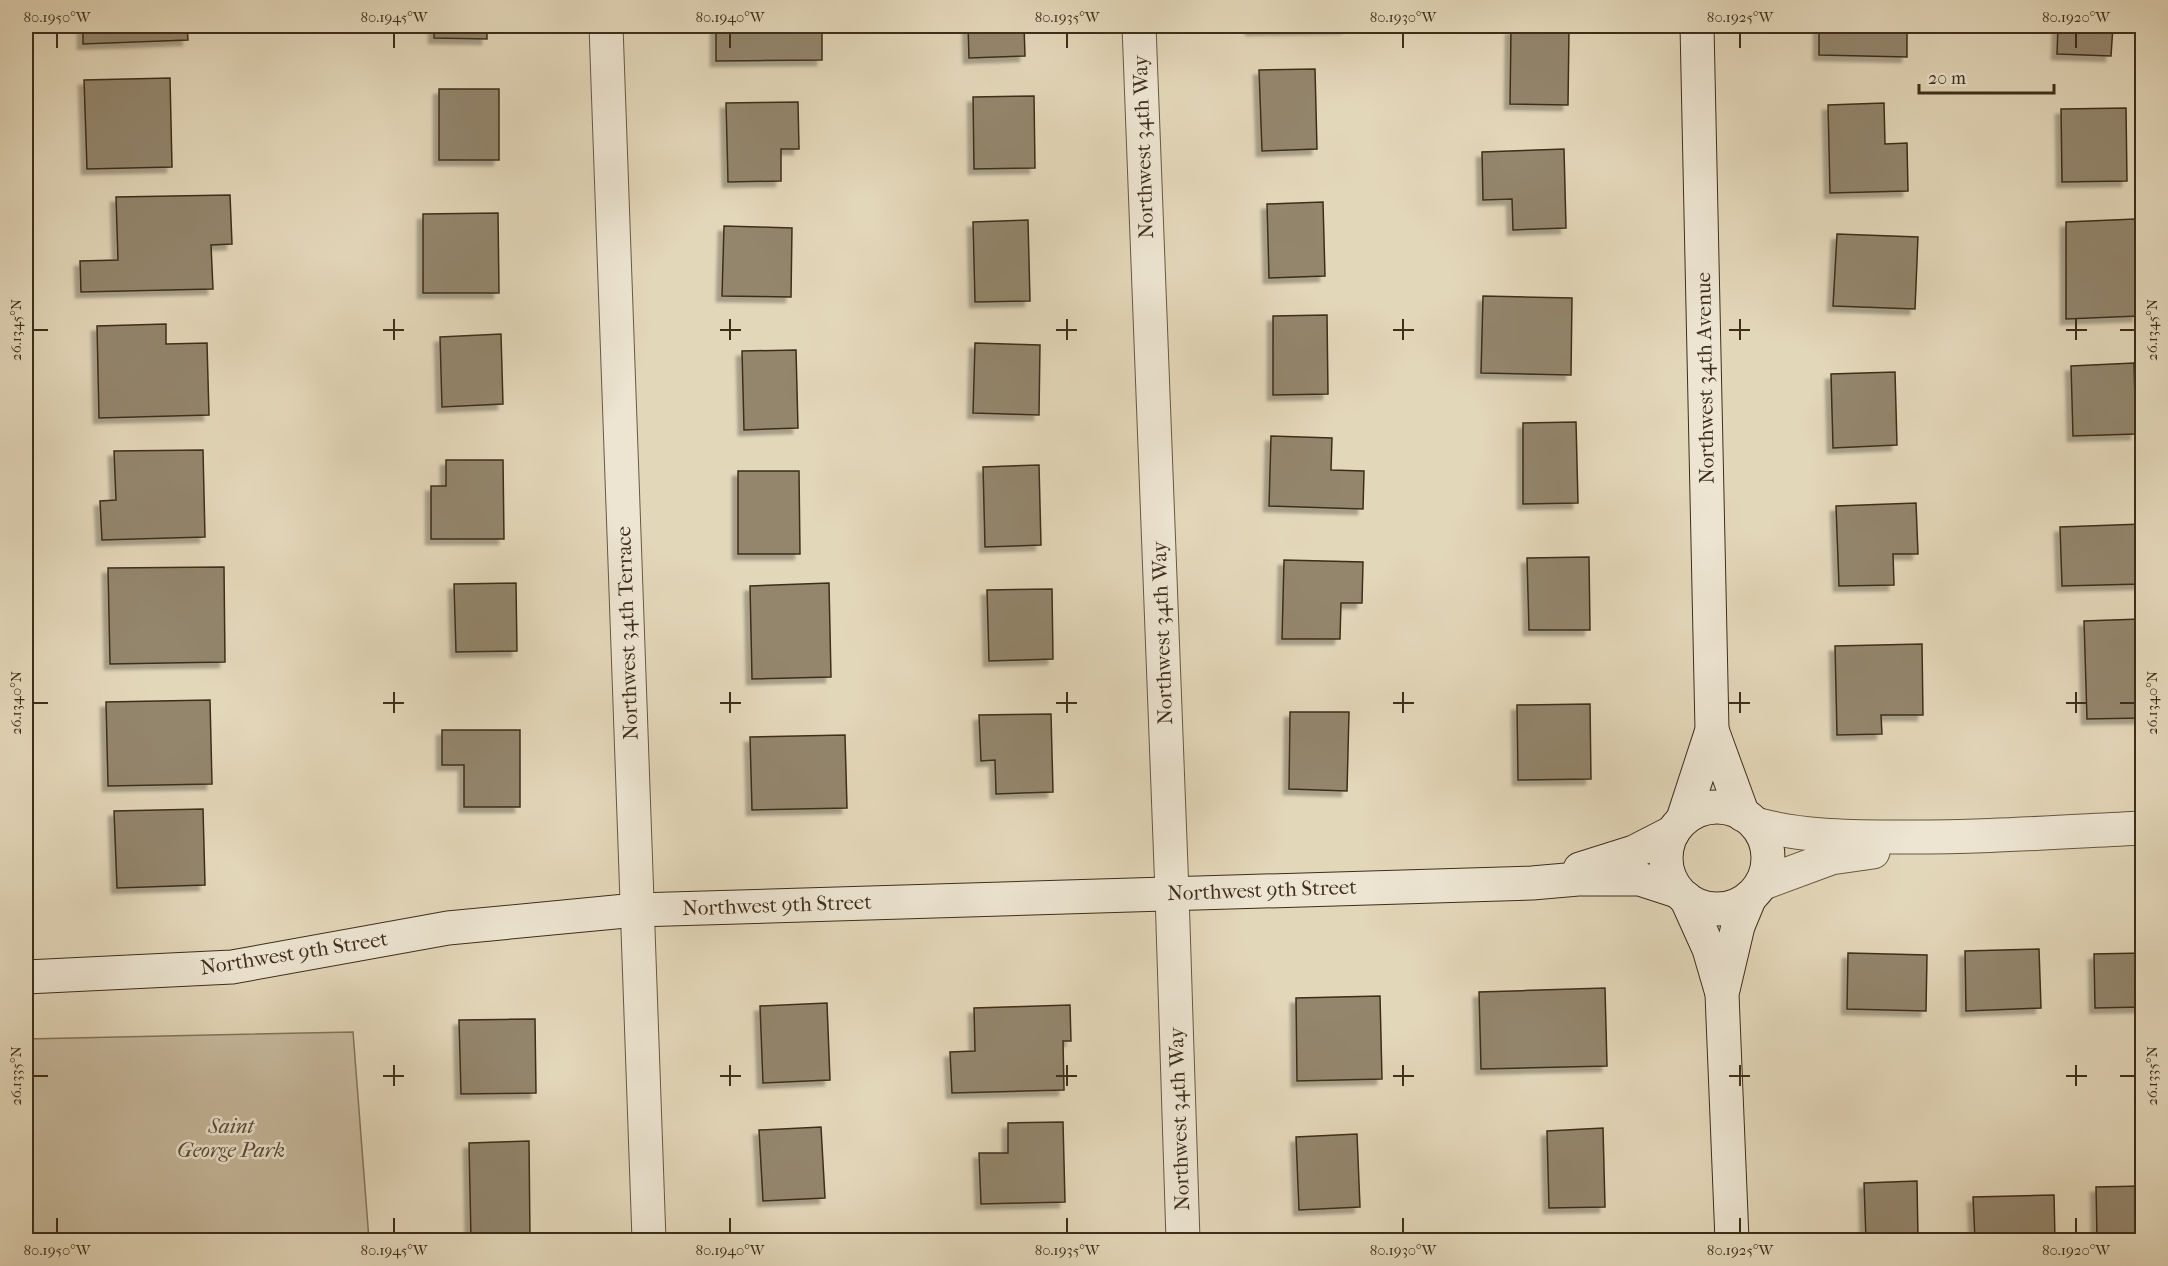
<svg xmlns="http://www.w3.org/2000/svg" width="2168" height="1266" font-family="'IM FELL French Canon',serif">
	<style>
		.park { fill: #c7ba9e; stroke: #82745c; stroke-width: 1.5 }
		.building { fill: #93866d; stroke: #3d2e1a; stroke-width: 1.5; filter: url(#shadow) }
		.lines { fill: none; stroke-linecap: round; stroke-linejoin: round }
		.street-casing { stroke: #665842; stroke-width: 35 }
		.secondary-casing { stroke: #3d2e1a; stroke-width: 35 }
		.street { stroke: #ede5d2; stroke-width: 33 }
		.secondary { stroke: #ede5d2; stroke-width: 33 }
		.ticks { fill: none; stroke: #3d2e1a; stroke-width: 2 }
		.labels { text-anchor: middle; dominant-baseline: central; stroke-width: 5; stroke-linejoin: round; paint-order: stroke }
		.street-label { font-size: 21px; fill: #3d2e1a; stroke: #ede5d2 }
		.park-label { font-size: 21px; font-style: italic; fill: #594a34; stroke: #ede5d2 }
		.neatline { fill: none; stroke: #3d2e1a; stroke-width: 2 }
		.ticks-label { font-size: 15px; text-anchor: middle; fill: #3d2e1a }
	</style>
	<defs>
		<filter id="shadow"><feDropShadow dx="-5.5" dy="5.5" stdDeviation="1.5" flood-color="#0004"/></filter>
	</defs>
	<rect width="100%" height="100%" fill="#e3d7b9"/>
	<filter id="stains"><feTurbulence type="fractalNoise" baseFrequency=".00333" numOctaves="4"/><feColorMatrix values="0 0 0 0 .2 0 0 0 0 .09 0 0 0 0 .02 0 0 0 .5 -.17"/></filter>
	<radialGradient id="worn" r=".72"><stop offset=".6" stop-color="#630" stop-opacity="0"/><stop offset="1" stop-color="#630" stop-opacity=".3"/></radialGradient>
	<path class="park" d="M 353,1032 L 369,1240 L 26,1240 L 26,1039 Z"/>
	<g class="building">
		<path d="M 83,26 L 187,26 L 188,40 L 83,44 Z"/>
		<path d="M 434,26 L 487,26 L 487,39 L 434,38 Z"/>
		<path d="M 716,26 L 822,26 L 822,60 L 716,61 Z"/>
		<path d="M 968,26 L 1024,26 L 1025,56 L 969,58 Z"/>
		<path d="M 1251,26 L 1347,26 L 1347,28 L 1251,30 Z"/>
		<path d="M 1819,26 L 1907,26 L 1907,57 L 1819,55 Z"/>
		<path d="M 2058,26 L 2113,26 L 2111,56 L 2057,54 Z"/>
		<path d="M 1511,29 L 1569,29 L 1568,105 L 1510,104 Z"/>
		<path d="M 1315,69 L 1317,149 L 1262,151 L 1259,70 Z"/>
		<path d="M 170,78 L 172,167 L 87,169 L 84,80 Z"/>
		<rect x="439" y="89" width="60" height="71"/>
		<path d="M 1034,96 L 1035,168 L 974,169 L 973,97 Z"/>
		<path d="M 798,102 L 799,149 L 781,149 L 781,181 L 728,182 L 726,103 Z"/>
		<path d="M 1884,103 L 1885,144 L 1907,143 L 1908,191 L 1830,193 L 1828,105 Z"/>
		<path d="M 2126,108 L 2127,181 L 2062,182 L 2061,109 Z"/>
		<path d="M 1564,149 L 1566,228 L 1513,230 L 1512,199 L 1483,200 L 1482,152 Z"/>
		<path d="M 230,195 L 232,244 L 211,245 L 213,289 L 81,292 L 80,261 L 118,260 L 116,197 Z"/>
		<path d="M 1323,202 L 1325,276 L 1269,278 L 1267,204 Z"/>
		<path d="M 498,213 L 499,293 L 423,293 L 423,214 Z"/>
		<path d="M 2135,219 L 2138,316 L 2066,319 L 2066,222 Z"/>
		<path d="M 1028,220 L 1030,301 L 975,302 L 973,222 Z"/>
		<path d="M 724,226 L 792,228 L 791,297 L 722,296 Z"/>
		<path d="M 1837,234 L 1918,237 L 1915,309 L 1833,306 Z"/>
		<path d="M 1483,296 L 1572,298 L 1571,375 L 1481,373 Z"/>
		<path d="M 1327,315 L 1328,394 L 1273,395 L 1273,316 Z"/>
		<path d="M 166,324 L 166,344 L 207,343 L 209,415 L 99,418 L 97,326 Z"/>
		<path d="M 501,334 L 503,404 L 442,407 L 440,337 Z"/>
		<path d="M 975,343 L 1040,345 L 1039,415 L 973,413 Z"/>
		<path d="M 796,350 L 798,428 L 744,430 L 742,351 Z"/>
		<path d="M 2134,363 L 2136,434 L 2073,436 L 2071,366 Z"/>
		<path d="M 1895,372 L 1897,445 L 1833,448 L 1831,374 Z"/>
		<path d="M 1576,422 L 1578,503 L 1523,504 L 1523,423 Z"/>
		<path d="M 1271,436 L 1332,438 L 1331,470 L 1364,471 L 1363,509 L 1269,506 Z"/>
		<path d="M 203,450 L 205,537 L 102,540 L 100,501 L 116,500 L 114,451 Z"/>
		<path d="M 446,460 L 503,460 L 504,539 L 431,539 L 431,486 L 446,486 Z"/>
		<path d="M 1039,465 L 1041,545 L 985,547 L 983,467 Z"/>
		<path d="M 738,471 L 799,471 L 800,554 L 738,554 Z"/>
		<path d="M 1916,503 L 1918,554 L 1893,554 L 1894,585 L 1839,586 L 1836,506 Z"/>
		<path d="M 2142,524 L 2142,584 L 2062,586 L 2060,527 Z"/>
		<path d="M 1589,557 L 1590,630 L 1529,630 L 1527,558 Z"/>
		<path d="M 1284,560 L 1363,562 L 1362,603 L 1341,603 L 1340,639 L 1282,639 Z"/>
		<path d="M 224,567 L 225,662 L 110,664 L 108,568 Z"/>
		<path d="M 516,583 L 517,651 L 456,652 L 454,584 Z"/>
		<path d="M 829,583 L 831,677 L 752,679 L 750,586 Z"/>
		<path d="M 1052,589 L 1053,659 L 989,661 L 987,590 Z"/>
		<path d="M 2140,619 L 2142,718 L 2087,719 L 2084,621 Z"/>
		<path d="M 1922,644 L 1923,715 L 1881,715 L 1882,734 L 1837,735 L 1835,646 Z"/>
		<path d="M 210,700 L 212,784 L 108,786 L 106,702 Z"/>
		<path d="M 1590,704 L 1591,779 L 1518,780 L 1517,705 Z"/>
		<path d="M 1290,712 L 1349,712 L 1347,791 L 1289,789 Z"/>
		<path d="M 1051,714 L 1053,792 L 996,794 L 995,760 L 981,761 L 979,715 Z"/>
		<path d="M 442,730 L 520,730 L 520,807 L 464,807 L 464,765 L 442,765 Z"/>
		<path d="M 845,735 L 847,808 L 752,810 L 750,737 Z"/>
		<path d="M 203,809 L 205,885 L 117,888 L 114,811 Z"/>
		<path d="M 2039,949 L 2041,1008 L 1966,1011 L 1965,951 Z"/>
		<path d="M 1848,953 L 1927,955 L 1926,1011 L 1847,1009 Z"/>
		<path d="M 2142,953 L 2142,1007 L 2095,1008 L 2094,954 Z"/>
		<path d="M 1605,988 L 1607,1066 L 1481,1069 L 1479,992 Z"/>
		<path d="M 1380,996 L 1382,1079 L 1297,1081 L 1296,998 Z"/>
		<path d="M 827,1003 L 830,1080 L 763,1083 L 760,1006 Z"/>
		<path d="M 1070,1005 L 1071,1041 L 1063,1041 L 1064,1090 L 952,1093 L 950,1052 L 975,1051 L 974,1008 Z"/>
		<path d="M 535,1019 L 536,1093 L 461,1094 L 459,1020 Z"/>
		<path d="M 1063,1122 L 1065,1202 L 981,1204 L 979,1153 L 1008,1153 L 1008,1123 Z"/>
		<path d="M 821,1127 L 825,1198 L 763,1201 L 759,1130 Z"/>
		<path d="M 1603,1128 L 1605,1207 L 1549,1208 L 1547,1131 Z"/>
		<path d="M 1357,1134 L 1360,1207 L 1299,1210 L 1296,1137 Z"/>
		<path d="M 529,1141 L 530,1240 L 471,1240 L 469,1143 Z"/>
		<path d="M 1917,1181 L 1918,1240 L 1866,1240 L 1864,1183 Z"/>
		<path d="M 2142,1186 L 2142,1240 L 2097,1240 L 2096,1187 Z"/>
		<path d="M 2054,1195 L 2055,1240 L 1975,1240 L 1973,1197 Z"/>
	</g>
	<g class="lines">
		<g class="street-casing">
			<g id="street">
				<path d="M 606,26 L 649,1240"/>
				<path d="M 1139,26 L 1172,893 L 1183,1240"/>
				<path d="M 1755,824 C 1799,836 1845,837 1891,837 C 1975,838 2059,832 2142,828"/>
				<path d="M 1761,884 L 1831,858 L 1873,852"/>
			</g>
		</g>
		<g class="secondary-casing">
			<g id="secondary">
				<path d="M 1712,730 L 1743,815"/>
				<circle cx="1717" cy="858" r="51"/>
				<path d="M 1683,819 L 1712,730 L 1697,26"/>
				<path d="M 1580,869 L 1634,852 L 1673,832"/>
				<path d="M 1686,898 L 1709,949 L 1721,990"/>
				<path d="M 26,977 L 232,967 L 448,928 L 636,910 L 1532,883 L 1578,879 L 1640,879 L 1677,891"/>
				<path d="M 1732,1240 L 1722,994 L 1738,926 L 1750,897"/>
			</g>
		</g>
		<use href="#street" class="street"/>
		<use href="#secondary" class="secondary"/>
	</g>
	<path class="ticks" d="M 57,33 L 57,48M 394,33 L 394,48M 730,33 L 730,48M 1067,33 L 1067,48M 1403,33 L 1403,48M 1740,33 L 1740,48M 2076,33 L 2076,48M 394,319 L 394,340M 730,319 L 730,340M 1067,319 L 1067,340M 1403,319 L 1403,340M 1740,319 L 1740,340M 2076,319 L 2076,340M 33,330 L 48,330M 383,330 L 404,330M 720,330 L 741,330M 1056,330 L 1077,330M 1393,330 L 1414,330M 1729,330 L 1750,330M 2066,330 L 2087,330M 2120,330 L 2135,330M 394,692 L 394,713M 730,692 L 730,713M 1067,692 L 1067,713M 1403,692 L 1403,713M 1740,692 L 1740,713M 2076,692 L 2076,713M 33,703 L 48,703M 383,703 L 404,703M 720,703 L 741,703M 1056,703 L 1077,703M 1393,703 L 1414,703M 1729,703 L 1750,703M 2066,703 L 2087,703M 2120,703 L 2135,703M 394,1065 L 394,1086M 730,1065 L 730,1086M 1067,1065 L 1067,1086M 1403,1065 L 1403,1086M 1740,1065 L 1740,1086M 2076,1065 L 2076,1086M 33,1076 L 48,1076M 383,1076 L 404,1076M 720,1076 L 741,1076M 1056,1076 L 1077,1076M 1393,1076 L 1414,1076M 1729,1076 L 1750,1076M 2066,1076 L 2087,1076M 2120,1076 L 2135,1076M 57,1218 L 57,1233M 394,1218 L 394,1233M 730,1218 L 730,1233M 1067,1218 L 1067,1233M 1403,1218 L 1403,1233M 1740,1218 L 1740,1233M 2076,1218 L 2076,1233"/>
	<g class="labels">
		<g class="street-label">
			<text transform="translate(1143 147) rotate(-92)">Northwest 34th Way</text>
			<text transform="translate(1705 378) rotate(-91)">Northwest 34th Avenue</text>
			<text transform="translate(627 633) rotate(-92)">Northwest 34th Terrace</text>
			<text transform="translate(1162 633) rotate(-92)">Northwest 34th Way</text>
			<text transform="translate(1262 890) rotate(-2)">Northwest 9th Street</text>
			<text transform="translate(777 905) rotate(-2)">Northwest 9th Street</text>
			<text transform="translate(294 953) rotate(-9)">Northwest 9th Street</text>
			<text transform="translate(1179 1119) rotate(-92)">Northwest 34th Way</text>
		</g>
		<g class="park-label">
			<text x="231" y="1126">Saint<tspan x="231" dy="24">George Park</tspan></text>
		</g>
	</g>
	<rect width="2168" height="1266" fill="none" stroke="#e3d7b9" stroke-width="66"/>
	<path d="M1919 84v9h135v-9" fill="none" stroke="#3d2e1a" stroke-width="3"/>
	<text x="1928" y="84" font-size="18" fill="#3d2e1a" stroke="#ede5d2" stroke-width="4.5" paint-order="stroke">20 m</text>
	<rect x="33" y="33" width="2102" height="1200" class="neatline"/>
	<g class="ticks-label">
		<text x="57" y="22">80.1950°W</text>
		<text x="394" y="22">80.1945°W</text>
		<text x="730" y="22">80.1940°W</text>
		<text x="1067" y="22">80.1935°W</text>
		<text x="1403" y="22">80.1930°W</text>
		<text x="1740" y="22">80.1925°W</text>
		<text x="2076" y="22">80.1920°W</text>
		<text transform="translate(16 330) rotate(-90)" y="5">26.1345°N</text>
		<text transform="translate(2152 330) rotate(-90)" y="5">26.1345°N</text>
		<text transform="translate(16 703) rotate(-90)" y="5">26.1340°N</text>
		<text transform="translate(2152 703) rotate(-90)" y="5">26.1340°N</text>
		<text transform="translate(16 1076) rotate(-90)" y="5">26.1335°N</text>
		<text transform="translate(2152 1076) rotate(-90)" y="5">26.1335°N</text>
		<text x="57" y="1255">80.1950°W</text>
		<text x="394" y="1255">80.1945°W</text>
		<text x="730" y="1255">80.1940°W</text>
		<text x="1067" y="1255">80.1935°W</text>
		<text x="1403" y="1255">80.1930°W</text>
		<text x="1740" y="1255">80.1925°W</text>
		<text x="2076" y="1255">80.1920°W</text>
	</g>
	<rect width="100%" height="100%" filter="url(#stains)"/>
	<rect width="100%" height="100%" fill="url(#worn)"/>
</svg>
